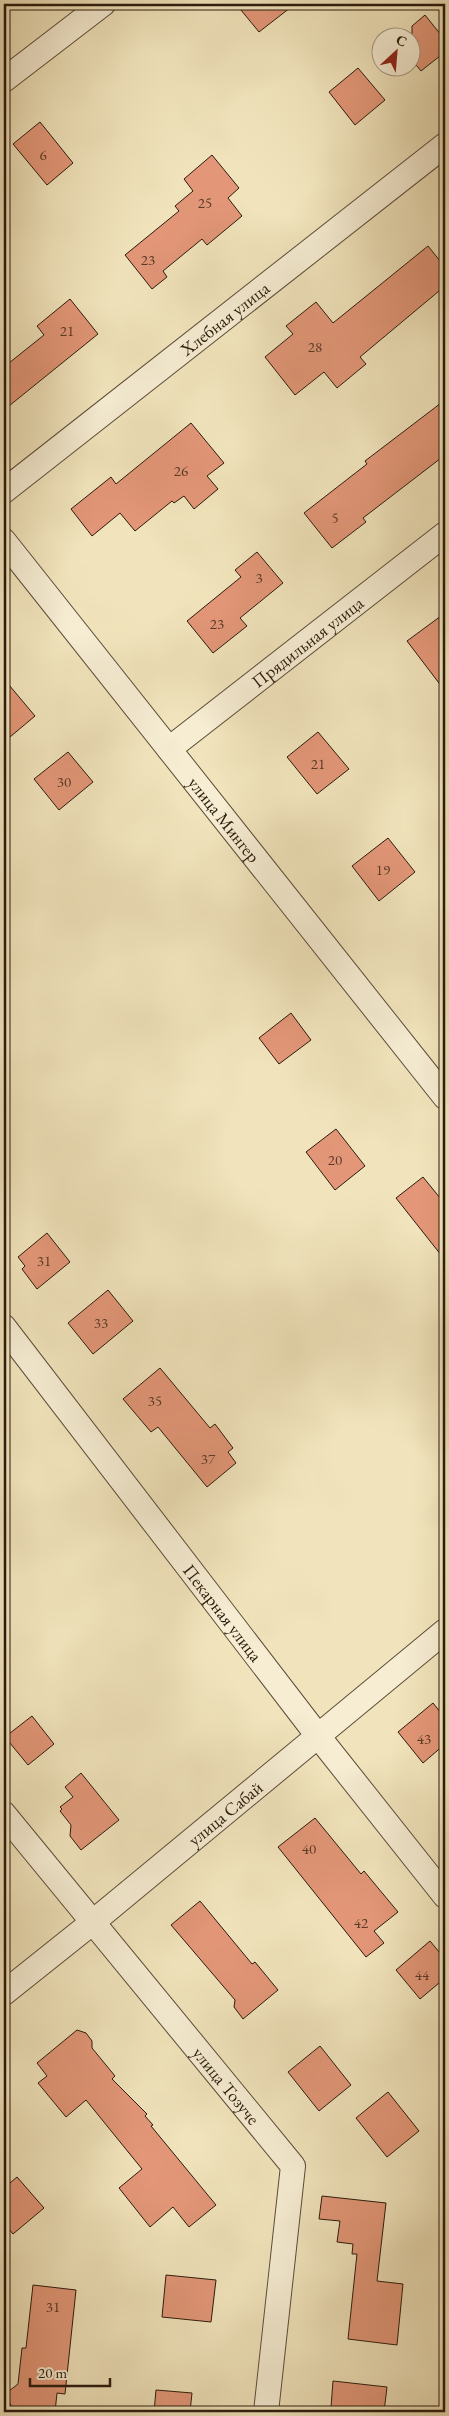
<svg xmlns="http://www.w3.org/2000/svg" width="449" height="2416" font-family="'EB Garamond',serif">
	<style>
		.building { fill: #e39778; stroke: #2b1a0c }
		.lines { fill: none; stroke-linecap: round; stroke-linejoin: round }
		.street-casing { stroke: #5c4c38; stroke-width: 26 }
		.street { stroke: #f6edd3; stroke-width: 24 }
		.labels { text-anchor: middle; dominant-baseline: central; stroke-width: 4; stroke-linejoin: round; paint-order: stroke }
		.number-label { font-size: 15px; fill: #593927 }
		.street-label { font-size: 18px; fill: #2b1a0c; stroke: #f6edd3 }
	</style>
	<rect width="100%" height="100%" fill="#f1e4bc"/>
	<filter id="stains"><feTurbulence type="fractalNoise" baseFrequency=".004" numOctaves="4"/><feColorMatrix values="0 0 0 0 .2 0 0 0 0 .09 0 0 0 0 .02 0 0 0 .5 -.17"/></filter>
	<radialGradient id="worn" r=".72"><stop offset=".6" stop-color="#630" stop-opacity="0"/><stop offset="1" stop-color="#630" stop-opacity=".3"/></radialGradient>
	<g class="building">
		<path d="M 236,4 L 295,4 L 259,32 Z"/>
		<path d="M 425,15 L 445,40 L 445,52 L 421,71 L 412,60 L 412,26 Z"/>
		<path d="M 358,68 L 385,100 L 355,125 L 329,92 Z"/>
		<path d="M 40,122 L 73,163 L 47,185 L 13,144 Z"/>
		<path d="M 212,155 L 239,188 L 228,198 L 242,216 L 207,245 L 202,239 L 163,271 L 167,277 L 152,289 L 125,255 L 179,211 L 175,206 L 193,191 L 184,179 Z"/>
		<path d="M 428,246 L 445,267 L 445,286 L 360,357 L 366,364 L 337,388 L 324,372 L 295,395 L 265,357 L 293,334 L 286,326 L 316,302 L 333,323 Z"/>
		<path d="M 70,299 L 98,334 L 4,410 L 4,367 L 44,335 L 37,326 Z"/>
		<path d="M 445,400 L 445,455 L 363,518 L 366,522 L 332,548 L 304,513 L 367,464 L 365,461 Z"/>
		<path d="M 191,423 L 224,463 L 207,476 L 218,489 L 194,509 L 184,496 L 174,503 L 172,501 L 135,531 L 120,513 L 92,536 L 71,509 L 111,477 L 116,484 Z"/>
		<path d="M 257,552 L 283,583 L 240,618 L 247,626 L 213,653 L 187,621 L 241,577 L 235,570 Z"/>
		<path d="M 445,613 L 445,691 L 407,641 Z"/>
		<path d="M 4,679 L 35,716 L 4,742 Z"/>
		<path d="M 318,732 L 349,769 L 317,794 L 287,757 Z"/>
		<path d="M 68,752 L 93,782 L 59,810 L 34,779 Z"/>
		<path d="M 388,838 L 415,872 L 379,901 L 352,866 Z"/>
		<path d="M 291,1013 L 311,1040 L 279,1064 L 259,1038 Z"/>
		<path d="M 336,1129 L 365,1166 L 335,1190 L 306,1152 Z"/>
		<path d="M 423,1177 L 445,1204 L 445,1260 L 396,1198 Z"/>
		<path d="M 47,1233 L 70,1262 L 37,1289 L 22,1269 L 25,1266 L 18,1257 Z"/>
		<path d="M 108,1290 L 133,1321 L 93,1354 L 68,1323 Z"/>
		<path d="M 160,1368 L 210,1428 L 215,1424 L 233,1448 L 228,1452 L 236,1463 L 207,1487 L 158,1427 L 151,1432 L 123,1399 Z"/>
		<path d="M 433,1703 L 445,1718 L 445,1744 L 423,1763 L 398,1732 Z"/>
		<path d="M 32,1716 L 54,1744 L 28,1765 L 5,1737 Z"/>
		<path d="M 81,1773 L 119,1820 L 81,1850 L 70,1836 L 71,1825 L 60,1811 L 62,1809 L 60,1807 L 73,1797 L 65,1787 Z"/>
		<path d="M 315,1818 L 361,1874 L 364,1871 L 398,1912 L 374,1931 L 384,1943 L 366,1957 L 278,1847 Z"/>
		<path d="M 200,1901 L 252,1964 L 255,1962 L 278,1990 L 243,2019 L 234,2007 L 235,2000 L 171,1925 Z"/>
		<path d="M 430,1941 L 445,1959 L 445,1978 L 420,1999 L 396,1970 Z"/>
		<path d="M 77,2030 L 86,2033 L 92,2041 L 92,2048 L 115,2076 L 112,2079 L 147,2114 L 145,2116 L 153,2125 L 151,2126 L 216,2205 L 189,2227 L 173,2207 L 150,2227 L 119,2188 L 142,2169 L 86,2100 L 66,2117 L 38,2083 L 47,2076 L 37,2063 Z"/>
		<path d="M 320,2046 L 351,2085 L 319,2111 L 288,2072 Z"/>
		<path d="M 388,2092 L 419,2131 L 387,2157 L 356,2118 Z"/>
		<path d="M 17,2177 L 44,2208 L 13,2234 L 4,2223 L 4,2188 Z"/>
		<path d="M 322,2196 L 386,2203 L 377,2281 L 403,2284 L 397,2345 L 348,2339 L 357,2254 L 352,2254 L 353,2244 L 337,2242 L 340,2221 L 319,2219 Z"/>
		<path d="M 166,2275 L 216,2280 L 211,2322 L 162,2317 Z"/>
		<path d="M 33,2285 L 76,2290 L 65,2394 L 57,2393 L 55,2412 L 13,2408 L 8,2401 L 9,2391 L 18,2384 L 22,2348 L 26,2348 Z"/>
		<path d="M 333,2381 L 387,2387 L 384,2412 L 336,2412 L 337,2408 L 331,2407 Z"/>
		<path d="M 156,2390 L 192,2393 L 190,2412 L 154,2412 Z"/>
	</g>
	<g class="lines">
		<g class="street-casing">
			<g id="street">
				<path d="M 4,80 L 103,4"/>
				<path id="s1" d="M 4,491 L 445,145"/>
				<path id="s2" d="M 4,541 L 445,1097"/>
				<path id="s3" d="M 169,749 L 445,534"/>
				<path id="s4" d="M 4,1327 L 318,1736 L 445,1896"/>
				<path id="s5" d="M 4,1814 L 293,2166 L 266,2412"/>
				<path id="s6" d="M 4,1993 L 93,1922 L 445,1631"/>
			</g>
		</g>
		<use href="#street" class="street"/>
	</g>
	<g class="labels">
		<g class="number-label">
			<text x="43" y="154">6</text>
			<text x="205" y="202">25</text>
			<text x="148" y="259">23</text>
			<text x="67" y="330">21</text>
			<text x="315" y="346">28</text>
			<text x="181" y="470">26</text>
			<text x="335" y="517">5</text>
			<text x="259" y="577">3</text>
			<text x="217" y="623">23</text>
			<text x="318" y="763">21</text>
			<text x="64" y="781">30</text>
			<text x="383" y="869">19</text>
			<text x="335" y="1159">20</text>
			<text x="44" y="1260">31</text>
			<text x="101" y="1322">33</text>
			<text x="155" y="1400">35</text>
			<text x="208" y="1458">37</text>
			<text x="424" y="1738">43</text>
			<text x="309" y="1848">40</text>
			<text x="361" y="1922">42</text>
			<text x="422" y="1974">44</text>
			<text x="53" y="2306">31</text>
		</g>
		<g class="street-label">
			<text stroke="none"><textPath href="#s1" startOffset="280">Хлебная улица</textPath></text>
			<text stroke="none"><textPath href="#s3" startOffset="175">Прядильная улица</textPath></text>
			<text stroke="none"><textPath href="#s2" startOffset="355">улица Мингер</textPath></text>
			<text stroke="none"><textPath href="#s4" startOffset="360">Пекарная улица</textPath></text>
			<text stroke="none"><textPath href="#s6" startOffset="285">улица Сабай</textPath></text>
			<text stroke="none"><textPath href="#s5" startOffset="351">улица Тозуче</textPath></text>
		</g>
	</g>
	<rect width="449" height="2416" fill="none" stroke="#f1e4bc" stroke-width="20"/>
	<rect x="5" y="5" width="439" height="2406" fill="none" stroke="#2b1a0c" stroke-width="2.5"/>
	<rect x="10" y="10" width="429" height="2396" fill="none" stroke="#2b1a0c"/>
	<g transform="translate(396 52) rotate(26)"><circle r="24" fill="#f6edd3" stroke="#a59983"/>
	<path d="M0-4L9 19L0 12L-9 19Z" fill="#8f2418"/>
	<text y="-8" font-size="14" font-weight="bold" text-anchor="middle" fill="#2b1a0c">С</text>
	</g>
	<path d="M30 2378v8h80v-8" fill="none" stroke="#2b1a0c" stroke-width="2.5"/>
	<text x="38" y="2378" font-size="15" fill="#2b1a0c" stroke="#f6edd3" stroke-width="4" paint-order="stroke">20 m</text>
	<rect width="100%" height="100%" filter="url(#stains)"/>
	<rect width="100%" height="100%" fill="url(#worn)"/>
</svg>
